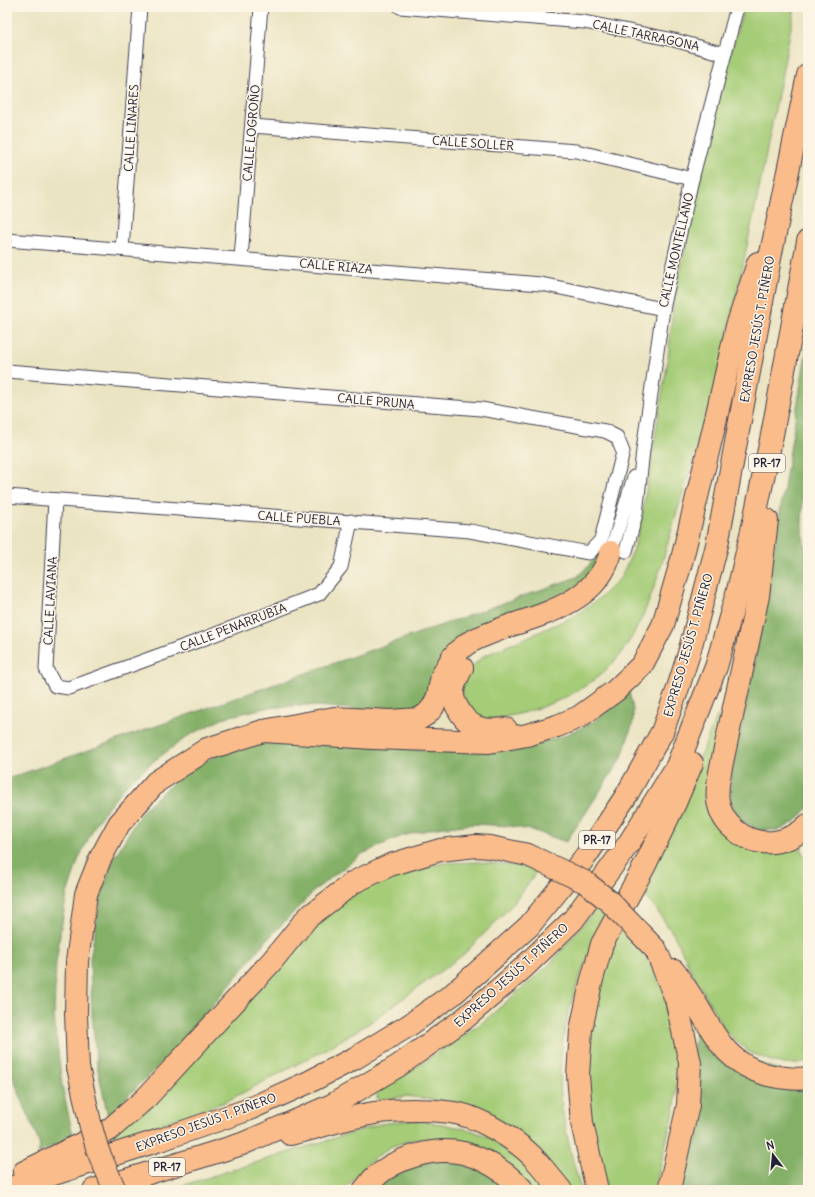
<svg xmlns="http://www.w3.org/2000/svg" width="815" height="1197" font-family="Delius,sans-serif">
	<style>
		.green { fill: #a5cc77; stroke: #647759 }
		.forest { fill: #84b068; stroke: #536952 }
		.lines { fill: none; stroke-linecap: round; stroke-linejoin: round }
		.street-casing { stroke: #403f4f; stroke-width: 15 }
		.highway-casing { stroke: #403f4f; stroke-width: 24 }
		.street { stroke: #fff; stroke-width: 13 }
		.highway { stroke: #f9bc8a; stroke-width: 22 }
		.highway-bridge-casing { stroke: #403f4f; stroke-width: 24; stroke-linecap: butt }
		.highway-bridge { stroke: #f9bc8a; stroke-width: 22 }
		.labels { text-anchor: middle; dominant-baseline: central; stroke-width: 3; stroke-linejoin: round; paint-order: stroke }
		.shield { fill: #fcf5e5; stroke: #63616e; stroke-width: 1 }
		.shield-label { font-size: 11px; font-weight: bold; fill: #22223b }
		.street-label { font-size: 12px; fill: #22223b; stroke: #fcf5e5 }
	</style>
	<rect width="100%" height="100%" fill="#fcf5e5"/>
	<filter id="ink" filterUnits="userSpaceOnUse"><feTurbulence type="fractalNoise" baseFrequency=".025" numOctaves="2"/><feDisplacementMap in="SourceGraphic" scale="8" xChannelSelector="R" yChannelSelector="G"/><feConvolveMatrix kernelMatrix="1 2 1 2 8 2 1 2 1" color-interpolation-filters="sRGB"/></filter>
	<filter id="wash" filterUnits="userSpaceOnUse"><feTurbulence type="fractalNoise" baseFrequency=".012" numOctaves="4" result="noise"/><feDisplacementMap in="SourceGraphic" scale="16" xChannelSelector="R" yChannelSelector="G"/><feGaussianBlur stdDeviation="0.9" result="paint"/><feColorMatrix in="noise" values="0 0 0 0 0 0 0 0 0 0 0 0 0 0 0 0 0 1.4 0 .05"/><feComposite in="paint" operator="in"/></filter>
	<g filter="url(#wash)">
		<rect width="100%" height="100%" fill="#ebe4c3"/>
		<g class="green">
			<path d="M 744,7 L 795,7 C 778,94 761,182 742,269 C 734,306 726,343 717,379 C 705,425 690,470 676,515 C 661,564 648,625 612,664 C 578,699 528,715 480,721 L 468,712 L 460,683 L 468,670 L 484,656 L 575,616 L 600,598 L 621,577 L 634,549 L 642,516 L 668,359 L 674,300 L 721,86 Z"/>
			<path d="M 717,716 L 722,716 L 724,831 L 800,843 L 803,854 L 808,863 L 808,1061 L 797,1064 L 784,1064 L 771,1061 L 749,1052 L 726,1032 L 691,970 L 674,935 L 656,909 L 639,891 L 674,820 Z"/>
			<path d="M 479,862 L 520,866 L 537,871 L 512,905 L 464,954 L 368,1024 L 324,1050 L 225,1102 L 115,1140 L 113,1133 L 271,978 L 312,931 L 341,901 L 368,886 L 408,872 L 443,863 Z"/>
			<path d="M 598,906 L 608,915 C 599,930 593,945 586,961 C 566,1010 556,1054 562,1107 C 566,1135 573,1163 581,1190 L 569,1190 L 442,1101 L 407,1096 L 382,1100 L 377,1098 L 377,1094 L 382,1089 L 482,1023 L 550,964 Z"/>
			<path d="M 619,924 C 629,937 640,949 649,963 C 675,1004 680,1056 675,1104 C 674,1114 671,1124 668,1134 C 664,1153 659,1171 654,1190 L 607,1190 L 587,1097 L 586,1029 Z"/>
			<path d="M 411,1120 L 442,1124 L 470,1130 L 487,1136 L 527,1162 L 550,1190 L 532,1190 L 477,1149 L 432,1139 L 411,1140 L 390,1147 L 367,1164 L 344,1190 L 181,1190 L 184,1185 L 380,1124 Z"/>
		</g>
		<g class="forest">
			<path d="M 808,339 L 808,464 L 803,495 L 802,527 L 808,573 L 808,808 L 796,821 L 780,830 L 758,830 L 743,821 L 735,813 L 731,802 L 730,782 L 762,624 Z"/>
			<path d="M 609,539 L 598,568 L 564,597 L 486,626 L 428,699 L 415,708 L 372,711 L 305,705 L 265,708 L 226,717 L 188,736 L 150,764 L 124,787 L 96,823 L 79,858 L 67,894 L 61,928 L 56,963 L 54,1017 L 62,1085 L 73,1136 L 38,1154 L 40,1145 L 7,1063 L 7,779 L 577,577 L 592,562 Z"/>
			<path d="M 629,692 L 633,709 L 633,722 L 622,757 L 585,814 L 566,842 L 535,831 L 510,826 L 474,824 L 436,828 L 402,836 L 362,854 L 316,889 L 265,942 L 185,1039 L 108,1116 L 97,1066 L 92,1015 L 90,959 L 101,895 L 114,858 L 142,811 L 187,770 L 250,740 L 464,752 L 521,748 L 563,736 L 593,722 Z"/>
			<path d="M 703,1029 L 719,1049 L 808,1080 L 808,1189 L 807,1190 L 678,1190 L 695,1035 L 698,1031 Z"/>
			<path d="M 435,1159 L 466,1160 L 510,1190 L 376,1190 L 402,1168 Z"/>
		</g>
	</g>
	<g filter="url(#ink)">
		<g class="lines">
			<g class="street-casing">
				<g id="street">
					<path d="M 400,7 L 584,22 L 674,40 L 724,54"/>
					<path d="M 252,126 L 576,151 L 692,179"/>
					<path d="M 7,240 L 541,284 L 663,309"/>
					<path d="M 122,249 L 140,7"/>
					<path d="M 241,258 L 261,7"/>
					<path d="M 7,371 L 481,409 L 605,431 L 617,437 L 623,452 L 601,540 L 589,553 L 470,531 L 7,496"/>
					<path d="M 55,500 L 46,669 L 55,686 L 69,688 L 198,641 L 319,594 L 341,567 L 351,521"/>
					<path d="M 626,551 L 636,514 L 643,450 L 663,309 L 692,179 L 737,7"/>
					<path d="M 611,552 L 634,477"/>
				</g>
			</g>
			<g class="highway-casing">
				<g id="highway">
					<path d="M 767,520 L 758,596 L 721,767 C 719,778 716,790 718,801 C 720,812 726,823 735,830 C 757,849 788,845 808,825"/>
					<path d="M 462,668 C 458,676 452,686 453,695 C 453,700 457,707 460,712 C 471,730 486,731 506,729"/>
					<path d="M 263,731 L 373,738 L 489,742 L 527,735 L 557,726 L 579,717 L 615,691 L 642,665 L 663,625 L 682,559 L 714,427 L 737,326 L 758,263"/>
					<path d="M 656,950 L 676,999 L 690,1063 L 688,1105 L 669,1190"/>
					<path d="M 674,971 C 681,980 687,990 693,999 C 716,1035 723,1062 768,1075 C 782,1078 794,1080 808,1078"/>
					<path d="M 78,1067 L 76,1014 L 77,962 L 86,894 L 100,859 L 119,824 L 156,782 L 207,749 L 263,731 L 334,718 L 390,721 L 419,719 L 427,714 L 433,707 L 438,696 L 442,676 L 452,658 L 458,651 L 468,643 L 478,638 C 491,633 504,627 518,623 C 557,610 599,596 611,552"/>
					<path d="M 290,1134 C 318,1128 347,1117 375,1113 C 398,1109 438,1109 460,1114 C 484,1120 516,1140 533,1157 C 543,1168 552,1179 561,1190"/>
					<path d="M 24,1172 L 109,1130 L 146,1098 L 272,961 L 307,918 L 354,882 L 390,865 L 440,850 L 476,846 L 490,847"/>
					<path d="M 7,1189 L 163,1139 L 247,1110 L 309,1082 L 355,1058 L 408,1026 L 453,994 L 529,926 L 586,856 L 626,796 L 662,732 L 677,691 L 689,653 L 717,545 L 771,253 L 808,75"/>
					<path d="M 94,1190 L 242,1144 L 332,1105 L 398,1066 L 464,1019 L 522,969 L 573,920 L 629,843 L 677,766 L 716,667 L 739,586 L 753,526 L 772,435 L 808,241"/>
					<path d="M 364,1190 C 368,1186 371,1181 374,1178 C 395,1158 435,1146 463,1153 C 487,1159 507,1173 523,1190"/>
					<path d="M 597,1190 L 582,1123 L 578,1075 L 581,1030 L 591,983 L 602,944 L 644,867 L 675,803 L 692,763"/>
				</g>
			</g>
			<use href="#street" class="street"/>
			<use href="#highway" class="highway"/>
			<g class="highway-bridge-casing">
				<g id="highway-bridge">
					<path d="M 490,847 L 528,855 L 585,882 L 609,901 L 656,950"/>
					<path d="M 78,1067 L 91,1127 L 98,1151 L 115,1190"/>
				</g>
			</g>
			<use href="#highway-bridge" class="highway-bridge"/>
		</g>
	</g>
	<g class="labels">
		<g class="shield">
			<rect x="749" y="454" width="36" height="18" rx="3"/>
			<rect x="579" y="831" width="36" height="18" rx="3"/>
			<rect x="149" y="1158" width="36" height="18" rx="3"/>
		</g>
		<g class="shield-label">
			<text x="767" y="463">PR-17</text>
			<text x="597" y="840">PR-17</text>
			<text x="167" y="1167">PR-17</text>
		</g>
		<g class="street-label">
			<text transform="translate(646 35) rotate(12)">CALLE TARRAGONA</text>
			<text transform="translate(131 128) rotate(-86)">CALLE LINARES</text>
			<text transform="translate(251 133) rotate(-85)">CALLE LOGROÑO</text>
			<text transform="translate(473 143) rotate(4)">CALLE SOLLER</text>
			<text transform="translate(676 250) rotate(-77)">CALLE MONTELLANO</text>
			<text transform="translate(336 266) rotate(5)">CALLE RIAZA</text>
			<text transform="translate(757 329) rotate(-80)">EXPRESO JESÚS T. PIÑERO</text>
			<text transform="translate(376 401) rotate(5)">CALLE PRUNA</text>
			<text transform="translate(299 518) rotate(4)">CALLE PUEBLA</text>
			<text transform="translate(50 601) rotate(-87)">CALLE LAVIANA</text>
			<text transform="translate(233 627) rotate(-21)">CALLE PENARRUBIA</text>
			<text transform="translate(688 645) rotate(-74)">EXPRESO JESÚS T. PIÑERO</text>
			<text transform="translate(511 975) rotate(-42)">EXPRESO JESÚS T. PIÑERO</text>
			<text transform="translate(206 1122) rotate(-20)">EXPRESO JESÚS T. PIÑERO</text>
		</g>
	</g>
	<rect width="815" height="1197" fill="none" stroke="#fcf5e5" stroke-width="24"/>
	<g transform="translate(773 1155) rotate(344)" stroke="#fcf5e5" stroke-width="3" paint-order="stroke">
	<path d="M0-3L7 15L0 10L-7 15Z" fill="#22223b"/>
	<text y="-6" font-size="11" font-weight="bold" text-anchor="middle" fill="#22223b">N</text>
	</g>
</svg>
